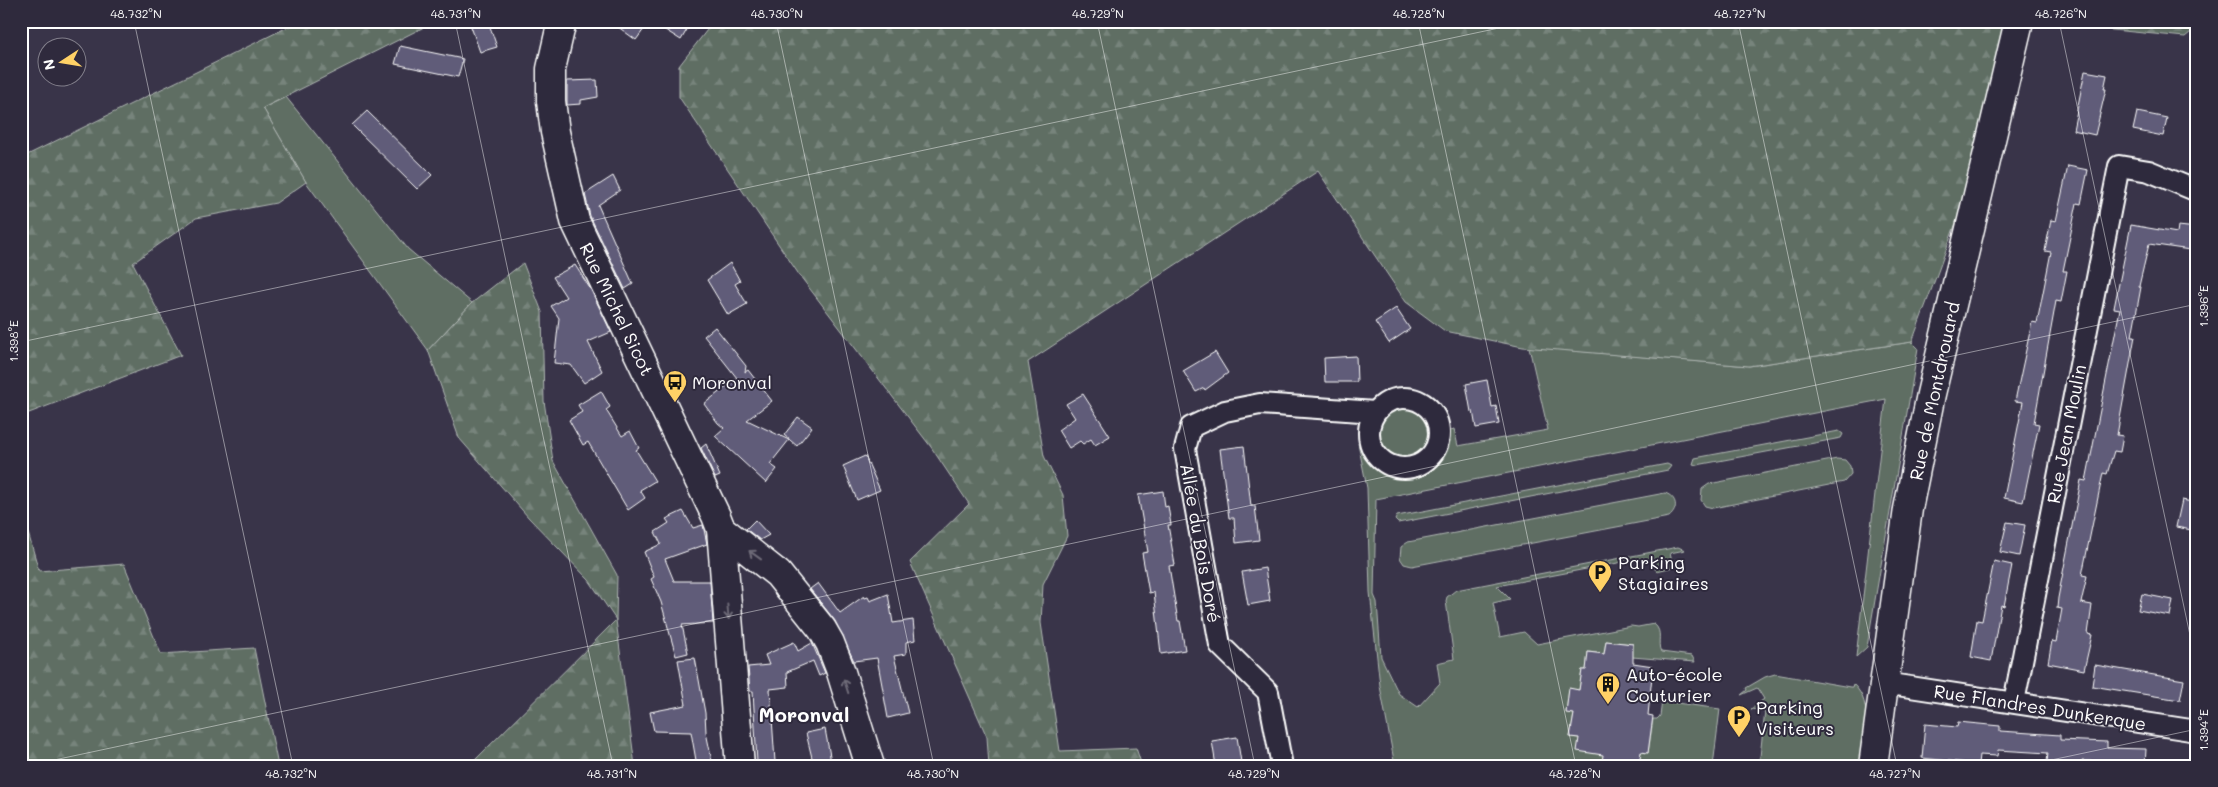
<svg xmlns="http://www.w3.org/2000/svg" width="2218" height="787" font-family="Mali,sans-serif">
	<style>
		.green { fill: #5f6e64; stroke: #afb6b2 }
		.forest { fill: url(#forest-firs); stroke: #afb6b2 }
		.building { fill: #605b79; stroke: #fff }
		.lines { fill: none; stroke-linecap: round; stroke-linejoin: round }
		.street-casing { stroke: #fff; stroke-width: 24 }
		.secondary-casing { stroke: #fff; stroke-width: 31 }
		.primary-casing { stroke: #fff; stroke-width: 31 }
		.street { stroke: #2f2a3d; stroke-width: 20 }
		.secondary { stroke: #2f2a3d; stroke-width: 28 }
		.primary { stroke: #2f2a3d; stroke-width: 28 }
		.oneway { stroke: #6d6a77 }
		.ticks { fill: none; stroke: #fff; stroke-width: 1; stroke-opacity: 0.45 }
		.labels { text-anchor: middle; dominant-baseline: central; stroke-width: 4; stroke-linejoin: round; paint-order: stroke }
		.street-label { font-size: 18px; fill: #fff; stroke: #2f2a3d }
		.poi-label { font-size: 18px; fill: #fff; stroke: #2f2a3d; text-anchor: start }
		.quarter-label { font-size: 20px; font-weight: bold; fill: #fff; stroke: #2f2a3d }
		.neatline { fill: none; stroke: #fff; stroke-width: 2 }
		.ticks-label { font-size: 12px; text-anchor: middle; fill: #fff }
	</style>
	<defs>
		<pattern id="forest-firs" width="22" height="20" patternUnits="userSpaceOnUse" patternTransform="scale(1.25)"><rect width="22" height="20" fill="#5f6e64"/><path d="M5 1l3.5 6h-7zM16 11l3.5 6h-7z" fill="#77847b"/></pattern>
	</defs>
	<rect width="100%" height="100%" fill="#393449"/>
	<filter id="ink" filterUnits="userSpaceOnUse"><feTurbulence type="fractalNoise" baseFrequency=".02" numOctaves="2"/><feDisplacementMap in="SourceGraphic" scale="10" xChannelSelector="R" yChannelSelector="G"/><feConvolveMatrix kernelMatrix="1 2 1 2 8 2 1 2 1" color-interpolation-filters="sRGB"/></filter>
	<g filter="url(#ink)">
		<g class="green">
			<path d="M 286,97 L 408,249 L 472,303 L 428,350 L 306,182 L 263,108 Z"/>
			<path d="M 1912,342 L 1918,348 L 1867,647 L 1856,657 L 1886,399 L 1376,499 L 1374,595 L 1377,602 L 1381,657 L 1399,694 L 1418,707 L 1440,683 L 1437,663 L 1454,659 L 1446,601 L 1447,597 L 1456,590 L 1678,547 L 1685,550 L 1670,553 L 1673,567 L 1657,571 L 1644,558 L 1497,586 L 1510,599 L 1493,603 L 1500,637 L 1524,632 L 1537,644 L 1631,626 L 1638,627 L 1654,624 C 1664,632 1656,642 1661,652 L 1692,656 L 1695,662 L 1632,657 L 1633,644 L 1606,641 L 1604,654 L 1588,652 L 1586,670 L 1582,670 L 1579,690 L 1569,689 L 1566,712 L 1574,714 L 1570,737 L 1579,738 L 1604,753 L 1603,762 L 1631,766 L 1395,766 L 1380,686 L 1370,592 L 1367,488 L 1358,443 L 1363,442 C 1369,454 1376,470 1390,474 C 1410,480 1434,469 1443,451 C 1446,445 1445,438 1445,432 L 1454,429 L 1458,446 L 1548,430 L 1529,347 L 1749,366 Z"/>
			<circle cx="1403" cy="433" r="25"/>
			<path d="M 1839,431 L 1843,434 L 1841,438 L 1697,465 L 1693,464 L 1695,458 Z"/>
			<path d="M 1837,459 L 1845,460 L 1850,466 L 1851,474 L 1844,482 L 1713,508 L 1705,506 L 1701,500 L 1702,489 L 1709,484 Z"/>
			<path d="M 1667,464 L 1671,466 L 1668,470 L 1398,523 L 1395,520 L 1397,516 Z"/>
			<path d="M 1665,493 C 1677,497 1679,509 1669,517 L 1412,566 L 1404,564 L 1400,558 L 1401,547 L 1408,542 Z"/>
			<path d="M 1775,674 L 1850,687 L 1852,687 L 1853,684 C 1875,704 1864,740 1862,766 L 1759,766 L 1765,711 L 1751,709 L 1764,699 L 1757,688 L 1741,695 L 1747,690 L 1746,688 L 1765,677 Z"/>
			<path d="M 1662,701 L 1720,709 L 1713,766 L 1639,766 L 1641,752 L 1648,753 L 1653,719 L 1657,719 L 1660,716 Z"/>
		</g>
		<g class="forest">
			<path d="M 300,21 L 436,21 L 263,108 L 306,182 L 276,203 L 196,218 L 133,263 L 181,355 L 21,416 L 21,158 Z"/>
			<path d="M 714,21 L 2197,21 L 2197,27 L 2185,37 L 2030,22 L 1912,342 L 1749,366 L 1523,347 L 1445,331 L 1406,302 L 1318,171 L 1028,362 L 1044,456 L 1063,495 L 1067,536 L 1043,584 L 1041,623 L 1060,751 L 1136,748 L 1142,766 L 989,766 L 987,737 L 910,562 L 969,504 L 931,447 L 800,276 L 679,97 L 679,66 Z"/>
			<path d="M 523,263 L 542,312 L 544,401 L 553,461 L 617,575 L 616,620 L 635,766 L 469,766 L 616,620 L 589,580 L 529,518 L 459,438 L 428,350 L 472,303 Z"/>
			<path d="M 21,508 L 39,571 L 124,564 L 161,654 L 254,648 L 278,766 L 21,766 Z"/>
		</g>
		<g class="building">
			<path d="M 469,21 L 488,21 L 497,47 L 480,52 Z"/>
			<path d="M 610,21 L 650,21 L 636,40 Z"/>
			<path d="M 651,21 L 692,21 L 681,40 Z"/>
			<path d="M 400,46 L 463,59 L 458,77 L 395,64 Z"/>
			<path d="M 2085,71 L 2107,75 L 2104,89 L 2106,89 L 2095,135 L 2073,130 Z"/>
			<path d="M 597,80 L 598,97 L 581,100 L 581,104 L 567,105 L 567,81 Z"/>
			<path d="M 367,111 L 432,175 L 417,189 L 352,125 Z"/>
			<path d="M 2137,112 L 2167,118 L 2163,136 L 2133,130 Z"/>
			<path d="M 2068,166 L 2088,170 L 2081,204 L 2077,203 L 2063,271 L 2067,271 L 2061,302 L 2056,301 L 2034,423 L 2039,424 L 2023,502 L 2004,498 L 2023,402 L 2015,401 L 2032,322 L 2037,323 L 2051,252 L 2045,251 L 2051,220 L 2056,221 Z"/>
			<path d="M 613,176 L 620,190 L 598,205 L 633,284 L 625,289 L 590,216 L 585,194 Z"/>
			<path d="M 2131,225 L 2177,233 L 2178,226 L 2197,228 L 2197,251 L 2149,244 L 2139,286 L 2141,287 L 2132,336 L 2135,336 L 2117,435 L 2123,436 L 2120,452 L 2114,451 L 2107,474 L 2103,473 L 2082,575 L 2087,576 L 2081,603 L 2092,605 L 2088,634 L 2092,635 L 2084,670 L 2048,663 L 2052,641 L 2056,642 L 2062,609 L 2057,608 L 2058,598 L 2081,480 L 2086,481 L 2120,309 L 2114,308 Z"/>
			<path d="M 730,263 L 740,281 L 735,284 L 747,304 L 728,315 L 707,280 Z"/>
			<path d="M 575,265 L 591,290 L 611,332 L 588,342 L 602,371 L 584,383 L 571,365 L 554,363 L 559,318 L 551,306 L 566,297 L 553,277 Z"/>
			<path d="M 1396,308 L 1410,329 L 1389,343 L 1375,322 Z"/>
			<path d="M 715,327 L 746,366 L 745,372 L 748,370 L 772,401 L 747,420 L 789,440 L 770,464 L 777,469 L 766,483 L 715,436 L 724,428 L 718,423 L 704,404 L 737,378 L 704,336 Z"/>
			<path d="M 1215,352 L 1228,373 L 1205,390 L 1204,388 L 1196,392 L 1183,371 Z"/>
			<path d="M 1356,356 L 1357,382 L 1325,382 L 1324,358 Z"/>
			<path d="M 1487,380 L 1492,407 L 1496,406 L 1499,424 L 1476,428 L 1473,411 L 1471,412 L 1466,384 Z"/>
			<path d="M 601,391 L 610,407 L 606,410 L 622,436 L 630,431 L 639,448 L 636,450 L 655,481 L 640,490 L 645,498 L 628,510 L 588,442 L 583,445 L 569,420 L 582,412 L 578,405 Z"/>
			<path d="M 1083,394 L 1110,436 L 1095,445 L 1091,439 L 1083,444 L 1080,441 L 1069,448 L 1058,430 L 1075,418 L 1066,404 Z"/>
			<path d="M 798,417 L 812,427 L 797,446 L 784,435 Z"/>
			<path d="M 706,444 L 720,476 L 715,478 L 701,448 Z"/>
			<path d="M 1244,446 L 1251,506 L 1255,506 L 1259,540 L 1236,543 L 1234,518 L 1229,518 L 1220,449 Z"/>
			<path d="M 865,456 L 880,490 L 857,500 L 843,466 Z"/>
			<path d="M 1163,491 L 1165,507 L 1168,506 L 1171,525 L 1168,525 L 1175,565 L 1169,566 L 1178,621 L 1180,621 L 1185,650 L 1161,654 L 1154,592 L 1149,593 L 1142,553 L 1148,552 L 1138,495 Z"/>
			<path d="M 2182,500 L 2197,503 L 2197,531 L 2176,527 Z"/>
			<path d="M 683,511 L 693,528 L 703,525 L 707,544 L 665,559 L 674,581 L 710,581 L 713,623 L 682,625 L 688,653 L 676,656 L 661,602 L 651,579 L 654,577 L 644,552 L 661,544 L 655,532 L 669,523 L 666,519 Z"/>
			<path d="M 755,520 L 769,535 L 760,540 L 746,529 Z"/>
			<path d="M 2007,522 L 2025,525 L 2019,556 L 2000,552 Z"/>
			<path d="M 1994,561 L 2012,565 L 2004,606 L 2001,605 L 1991,661 L 1971,657 L 1977,620 L 1982,621 Z"/>
			<path d="M 1265,568 L 1270,601 L 1248,605 L 1242,572 Z"/>
			<path d="M 818,583 L 840,613 L 864,596 L 865,598 L 868,597 L 870,601 L 888,594 L 893,623 L 913,620 L 915,640 L 906,642 L 906,654 L 894,656 L 908,713 L 888,718 L 877,658 L 854,661 L 835,621 L 810,589 Z"/>
			<path d="M 2142,594 L 2173,600 L 2170,616 L 2138,610 Z"/>
			<path d="M 1606,641 L 1633,644 L 1633,663 L 1653,666 L 1648,715 L 1653,716 L 1648,753 L 1641,752 L 1639,766 L 1602,762 L 1603,755 L 1577,751 L 1579,738 L 1570,737 L 1574,714 L 1566,713 L 1569,688 L 1579,690 L 1582,670 L 1586,670 L 1588,652 L 1604,654 Z"/>
			<path d="M 794,642 L 798,651 L 812,643 L 825,673 L 819,676 L 813,661 L 787,672 L 788,687 L 770,689 L 775,762 L 757,763 L 753,691 L 750,691 L 748,667 L 769,665 L 765,655 Z"/>
			<path d="M 695,658 L 705,713 L 706,732 L 713,766 L 697,766 L 691,732 L 654,731 L 650,712 L 686,705 L 678,660 Z"/>
			<path d="M 2095,665 L 2184,680 L 2180,700 L 2092,686 Z"/>
			<path d="M 1958,722 L 2000,726 L 2000,731 L 2060,735 L 2060,740 L 2107,742 L 2107,748 L 2146,749 L 2145,766 L 2114,766 L 2114,762 L 2082,761 L 2081,764 L 2047,762 L 2048,753 L 1998,750 L 1997,756 L 1979,755 L 1978,764 L 1922,758 L 1925,724 L 1957,727 Z"/>
			<path d="M 825,729 L 830,756 L 830,766 L 814,766 L 806,733 Z"/>
			<path d="M 1237,737 L 1241,762 L 1216,766 L 1212,741 Z"/>
		</g>
		<g class="lines">
			<g class="street-casing">
				<g id="street">
					<circle cx="1404" cy="433" r="35"/>
					<path d="M 1884,683 L 2197,731"/>
					<path d="M 2014,702 L 2119,166 L 2149,171 L 2197,191"/>
					<path d="M 1282,766 L 1268,692 L 1220,645 L 1185,449 L 1191,427 L 1225,411 L 1260,404 L 1375,412"/>
				</g>
			</g>
			<g class="secondary-casing">
				<g id="secondary">
					<path d="M 562,21 L 551,69 L 551,101 L 555,132 L 575,221 L 716,516 L 721,529 L 740,766"/>
					<path d="M 721,529 L 778,574 L 822,629 L 830,643 L 840,669 L 870,766"/>
				</g>
			</g>
			<g class="primary-casing">
				<path id="primary" d="M 1873,766 L 1908,509 L 1931,394 L 2019,21"/>
			</g>
			<use href="#street" class="street"/>
			<use href="#secondary" class="secondary"/>
			<use href="#primary" class="primary"/>
		</g>
		<defs><path id="oneway-shaft" d="M-6 0H5M1.5-3L5.5 0L1.5 3" fill="none" stroke-width="1.6" stroke-linecap="round" stroke-linejoin="round" transform="scale(1.25)"/></defs>
		<g class="oneway">
			<use href="#oneway-shaft" transform="translate(755 555) rotate(-144)"/>
			<use href="#oneway-shaft" transform="translate(728 612) rotate(85)"/>
			<use href="#oneway-shaft" transform="translate(846 686) rotate(-108)"/>
		</g>
	</g>
	<path class="ticks" d="M 134,21 L 293,766M 455,21 L 613,766M 776,21 L 934,766M 1097,21 L 1255,766M 1418,21 L 1576,766M 1738,21 L 1897,766M 2059,21 L 2197,668M 21,342 L 1532,21M 26,766 L 2197,304M 2023,766 L 2197,729"/>
	<defs>
		<g id="bus-pin" transform="scale(1.25)"><path d="M0 17L-7.5 6A9.5 9.5 0 1 1 7.5 6Z" fill="#ffd166" stroke="#2f2a3d"/><path d="M-5-6H5V4H4V6H2V4H-2V6H-4V4H-5ZM-3.5-4V0h7V-4ZM-3.5 1.2v1.5H-2V1.2ZM2 1.2v1.5H3.5V1.2Z" fill="#111"/></g>
		<g id="parking-pin" transform="scale(1.25)"><path d="M0 17L-7.5 6A9.5 9.5 0 1 1 7.5 6Z" fill="#ffd166" stroke="#2f2a3d"/><path d="M-3.5-5.5H1a3.5 3.5 0 0 1 0 7H-1V5.5H-3.5ZM-1-3.4V-.6H.8a1.4 1.4 0 0 0 0-2.8Z" fill="#111"/></g>
		<g id="building-pin" transform="scale(1.25)"><path d="M0 17L-7.5 6A9.5 9.5 0 1 1 7.5 6Z" fill="#ffd166" stroke="#2f2a3d"/><path d="M-4-6H4V6H1V3H-1V6H-4ZM-2.5-4.3h1.7v1.8h-1.7ZM.8-4.3h1.7v1.8H.8ZM-2.5-1h1.7V.8h-1.7ZM.8-1h1.7V.8H.8Z" fill="#111"/></g>
	</defs>
	<g fill-rule="evenodd">
		<use href="#bus-pin" x="675" y="382"/>
		<use href="#parking-pin" x="1600" y="572"/>
		<use href="#building-pin" x="1608" y="684"/>
		<use href="#parking-pin" x="1739" y="717"/>
	</g>
	<g class="labels">
		<g class="street-label">
			<text transform="translate(617 309) rotate(64)">Rue Michel Sicot</text>
			<text transform="translate(1934 391) rotate(-78)">Rue de Montdrouard</text>
			<text transform="translate(2066 434) rotate(-79)">Rue Jean Moulin</text>
			<text transform="translate(1201 543) rotate(80)">Allée du Bois Doré</text>
			<text transform="translate(2040 707) rotate(9)">Rue Flandres Dunkerque</text>
		</g>
		<g class="poi-label">
			<text x="692" y="382">Moronval</text>
			<text x="1618" y="562">Parking<tspan x="1618" dy="21">Stagiaires</tspan></text>
			<text x="1626" y="674">Auto-école<tspan x="1626" dy="21">Couturier</tspan></text>
			<text x="1756" y="707">Parking<tspan x="1756" dy="21">Visiteurs</tspan></text>
		</g>
		<g class="quarter-label">
			<text x="804" y="714">Moronval</text>
		</g>
	</g>
	<rect width="2218" height="787" fill="none" stroke="#2f2a3d" stroke-width="55"/>
	<g transform="translate(62 62) rotate(258)"><circle r="24" fill="#2f2a3d" stroke="#827f8b"/>
	<path d="M0-4L9 19L0 12L-9 19Z" fill="#ffd166"/>
	<text y="-8" font-size="14" font-weight="bold" text-anchor="middle" fill="#ffffff">N</text>
	</g>
	<rect x="28" y="28" width="2162" height="732" class="neatline"/>
	<g class="ticks-label">
		<text x="136" y="18">48.732°N</text>
		<text x="456" y="18">48.731°N</text>
		<text x="777" y="18">48.730°N</text>
		<text x="1098" y="18">48.729°N</text>
		<text x="1419" y="18">48.728°N</text>
		<text x="1740" y="18">48.727°N</text>
		<text x="2061" y="18">48.726°N</text>
		<text transform="translate(2204 306) rotate(-90)" y="4">1.396°E</text>
		<text transform="translate(14 341) rotate(-90)" y="4">1.398°E</text>
		<text transform="translate(2204 730) rotate(-90)" y="4">1.394°E</text>
		<text x="291" y="778">48.732°N</text>
		<text x="612" y="778">48.731°N</text>
		<text x="933" y="778">48.730°N</text>
		<text x="1254" y="778">48.729°N</text>
		<text x="1575" y="778">48.728°N</text>
		<text x="1895" y="778">48.727°N</text>
	</g>
</svg>
